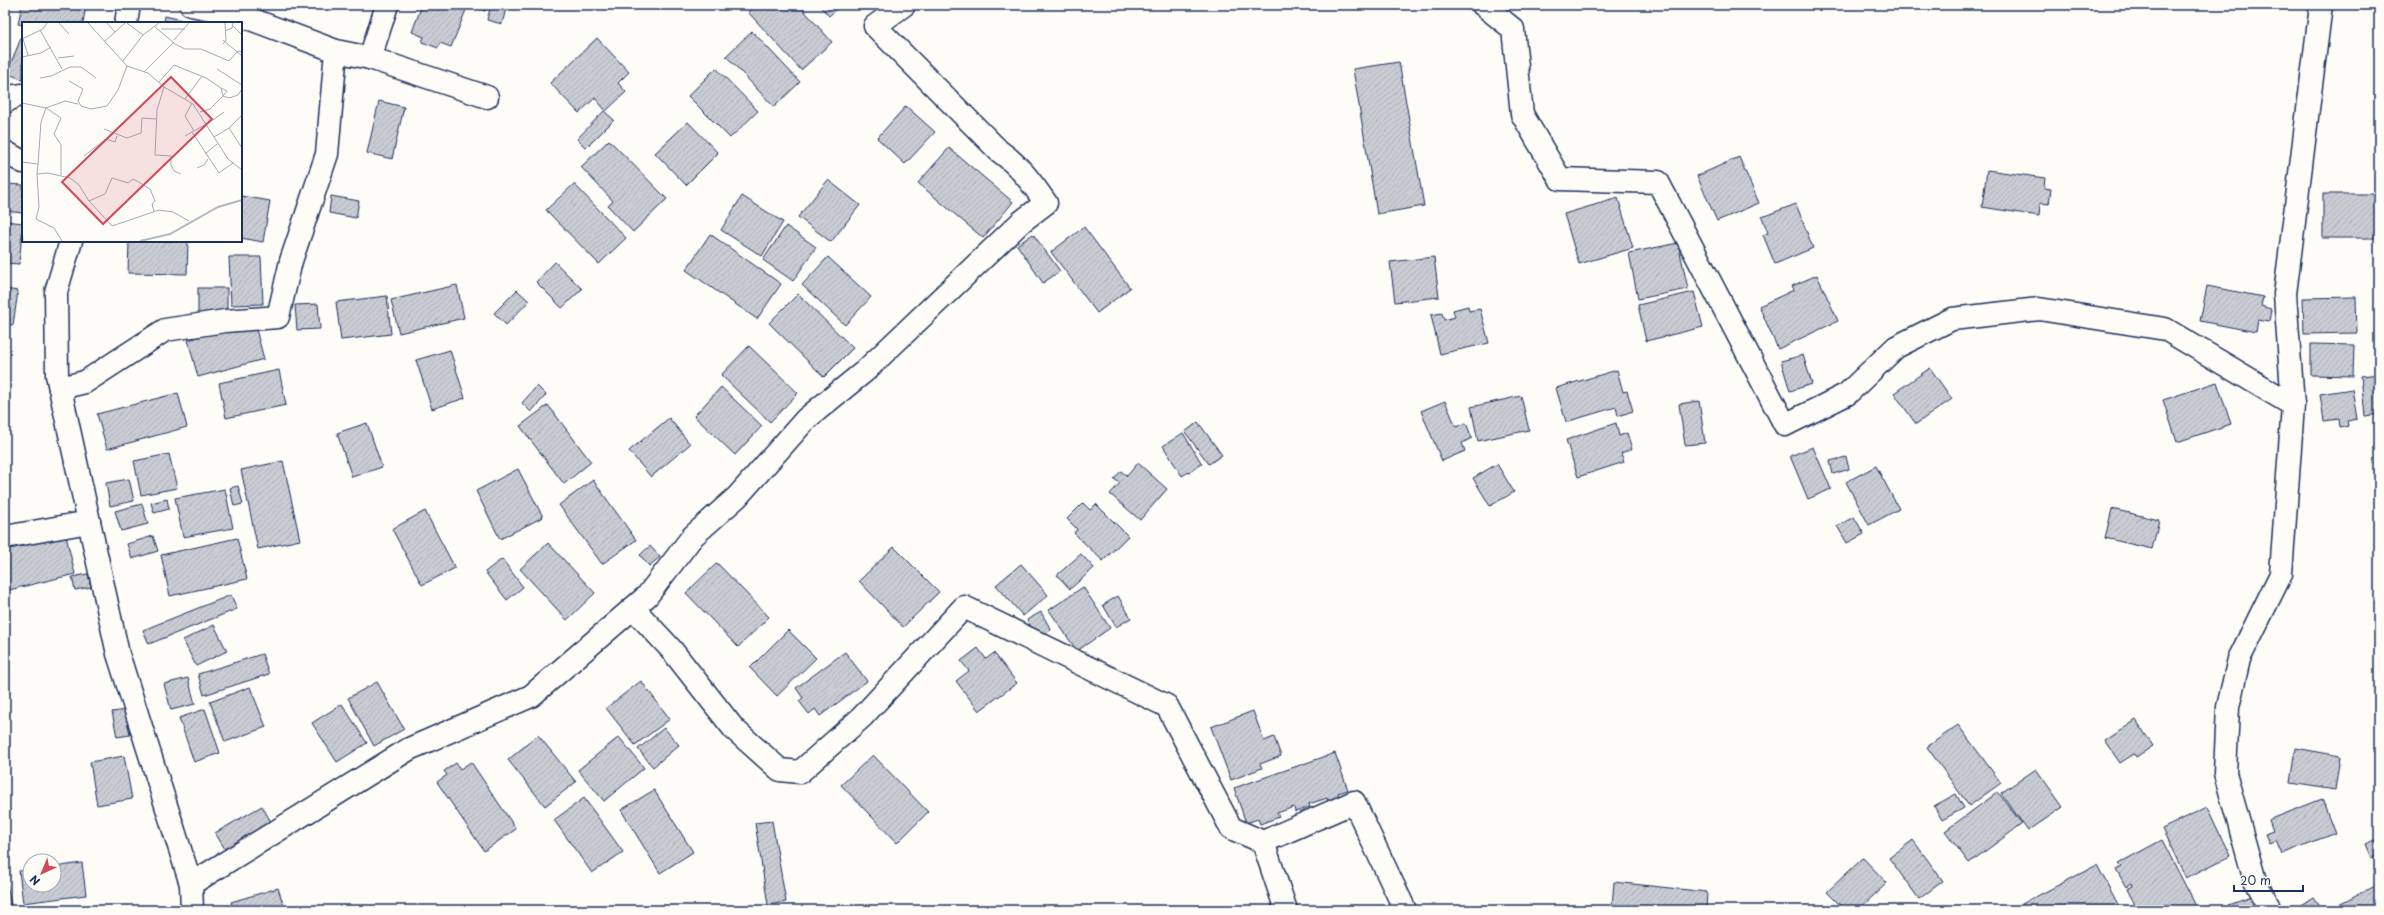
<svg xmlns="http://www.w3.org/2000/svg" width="2384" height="915" font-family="'Playpen Sans',sans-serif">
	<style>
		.building { fill: url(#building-hatch); stroke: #1b2f5e }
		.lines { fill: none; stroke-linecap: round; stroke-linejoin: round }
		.minor-casing { stroke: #1b2f5e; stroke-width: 25 }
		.minor { stroke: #fdfcf7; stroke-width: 22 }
		.inset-river { fill: none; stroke: #b3b8c5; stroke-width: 2 }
		.inset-road { fill: none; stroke: #a3aaba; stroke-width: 1 }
		.view { fill: #d1495b; fill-opacity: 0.15; stroke: #d1495b; stroke-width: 2 }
		.inset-edge { fill: none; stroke: #1b2f5e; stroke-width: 2 }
	</style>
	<defs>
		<pattern id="building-hatch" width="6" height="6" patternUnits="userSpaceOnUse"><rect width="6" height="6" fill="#c9ccd3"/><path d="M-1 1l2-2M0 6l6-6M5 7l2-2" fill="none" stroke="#acb0b8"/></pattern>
	</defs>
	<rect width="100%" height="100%" fill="#fdfcf7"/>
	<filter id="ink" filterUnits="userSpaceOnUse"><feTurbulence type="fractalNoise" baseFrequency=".025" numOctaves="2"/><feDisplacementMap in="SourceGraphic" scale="8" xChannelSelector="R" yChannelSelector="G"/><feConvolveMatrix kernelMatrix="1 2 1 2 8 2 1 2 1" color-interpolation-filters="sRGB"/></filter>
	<g filter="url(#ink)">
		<g class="building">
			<path d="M 22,5 L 86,5 L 83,23 L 23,23 L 23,25 L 18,24 Z"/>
			<path d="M 422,5 L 468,5 L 451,47 L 440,43 L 438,48 L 422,42 L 424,37 L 412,32 Z"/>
			<path d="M 471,5 L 487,5 L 485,11 Z"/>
			<path d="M 491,5 L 507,5 L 502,24 L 487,20 Z"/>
			<path d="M 755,5 L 799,5 L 832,42 L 801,70 L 748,12 Z"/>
			<path d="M 819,5 L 841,5 L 829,16 Z"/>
			<path d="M 165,16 L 182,20 L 181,23 L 164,23 Z"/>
			<path d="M 752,31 L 800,82 L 774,107 L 726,56 Z"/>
			<path d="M 21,38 L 23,39 L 23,80 L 7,73 Z"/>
			<path d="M 597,38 L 629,72 L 618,83 L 626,92 L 606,111 L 595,98 L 579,113 L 550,83 Z"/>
			<path d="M 1399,62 L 1424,206 L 1377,214 L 1353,69 Z"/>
			<path d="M 716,68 L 758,111 L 730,138 L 688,96 Z"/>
			<path d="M 379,101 L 404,107 L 392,159 L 367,153 Z"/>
			<path d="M 906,106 L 935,132 L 905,164 L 877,138 Z"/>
			<path d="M 604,111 L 614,120 L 586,148 L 577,139 Z"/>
			<path d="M 688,122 L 718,153 L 686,185 L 655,153 Z"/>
			<path d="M 609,140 L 667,199 L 633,232 L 608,206 L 613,201 L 581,167 Z"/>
			<path d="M 949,148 L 1013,202 L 983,238 L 918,183 Z"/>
			<path d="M 1739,157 L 1759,203 L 1717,221 L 1697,176 Z"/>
			<path d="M 1987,170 L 2045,178 L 2044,188 L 2051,189 L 2049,204 L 2040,203 L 2039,216 L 1982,207 Z"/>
			<path d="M 828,180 L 860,205 L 831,242 L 798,217 Z"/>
			<path d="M 5,184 L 23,185 L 23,213 L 5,211 Z"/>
			<path d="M 574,184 L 626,238 L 599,264 L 546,210 Z"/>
			<rect x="2323" y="194" width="56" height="44"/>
			<path d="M 241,196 L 270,201 L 263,242 L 241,238 Z"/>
			<path d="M 331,196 L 359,201 L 356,218 L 329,213 Z"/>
			<path d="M 742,196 L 783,222 L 762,256 L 721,230 Z"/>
			<path d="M 1618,198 L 1633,248 L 1579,264 L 1564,214 Z"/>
			<path d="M 1796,204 L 1813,248 L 1775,264 L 1763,235 L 1768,233 L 1762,217 Z"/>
			<path d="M 5,221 L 23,223 L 19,264 L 5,263 Z"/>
			<path d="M 786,226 L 816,247 L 793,281 L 763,260 Z"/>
			<path d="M 1084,227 L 1130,288 L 1097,313 L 1051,252 Z"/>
			<path d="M 710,234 L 781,284 L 757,319 L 686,270 Z"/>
			<path d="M 1033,234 L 1060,271 L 1043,283 L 1017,245 Z"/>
			<path d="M 129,241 L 188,241 L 187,274 L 128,273 Z"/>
			<path d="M 1678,243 L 1688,289 L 1638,299 L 1629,253 Z"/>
			<path d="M 229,257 L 261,257 L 263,304 L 231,305 Z"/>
			<path d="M 828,257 L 871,297 L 845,325 L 802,285 Z"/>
			<path d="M 1434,257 L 1439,297 L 1395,302 L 1390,262 Z"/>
			<path d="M 555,262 L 582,289 L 562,308 L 536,282 Z"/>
			<path d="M 1817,275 L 1838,321 L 1778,349 L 1759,306 L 1794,290 L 1792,286 Z"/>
			<path d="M 457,285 L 464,318 L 399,333 L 391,300 Z"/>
			<path d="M 2207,286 L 2263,297 L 2261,306 L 2271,309 L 2269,322 L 2258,320 L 2256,332 L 2200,321 Z"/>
			<rect x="198" y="288" width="29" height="25"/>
			<path d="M 5,289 L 18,291 L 13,325 L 5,324 Z"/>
			<path d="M 517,290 L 529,301 L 506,325 L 494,313 Z"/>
			<path d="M 1694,292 L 1703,327 L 1646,341 L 1638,305 Z"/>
			<path d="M 798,294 L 853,348 L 824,377 L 769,323 Z"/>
			<path d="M 387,296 L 391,334 L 341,340 L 336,302 Z"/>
			<path d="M 2356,297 L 2357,333 L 2304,334 L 2303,298 Z"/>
			<path d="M 318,304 L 320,329 L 297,330 L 295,305 Z"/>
			<path d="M 1468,306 L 1469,311 L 1480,309 L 1489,343 L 1440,354 L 1431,315 L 1442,313 L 1444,320 L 1455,317 L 1453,310 Z"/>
			<path d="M 254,322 L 264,359 L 198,377 L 188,340 Z"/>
			<path d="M 2376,342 L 2379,342 L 2379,361 L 2375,361 Z"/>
			<path d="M 2311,344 L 2354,345 L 2353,376 L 2311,375 Z"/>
			<path d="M 749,346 L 798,393 L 770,422 L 721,375 Z"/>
			<path d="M 450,350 L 465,398 L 432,409 L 416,360 Z"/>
			<path d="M 1803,355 L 1812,384 L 1790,391 L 1781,361 Z"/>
			<path d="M 1930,368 L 1952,399 L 1916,424 L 1894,393 Z"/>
			<path d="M 279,370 L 286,405 L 226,418 L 219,383 Z"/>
			<path d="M 1617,370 L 1623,392 L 1627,391 L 1633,411 L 1618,416 L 1616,407 L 1566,422 L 1556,388 Z"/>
			<path d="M 2379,374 L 2379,414 L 2365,416 L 2361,376 Z"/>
			<path d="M 2217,382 L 2231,424 L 2177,442 L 2163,400 Z"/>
			<path d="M 537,386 L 546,395 L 531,412 L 522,403 Z"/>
			<path d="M 721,387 L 762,426 L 735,455 L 694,416 Z"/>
			<path d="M 2352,389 L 2357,419 L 2347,421 L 2348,426 L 2340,428 L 2339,419 L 2324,421 L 2320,394 Z"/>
			<path d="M 178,393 L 187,427 L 107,449 L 97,414 Z"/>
			<path d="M 1521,396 L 1529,430 L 1478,441 L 1471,407 Z"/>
			<path d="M 1445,401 L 1456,427 L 1466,423 L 1472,438 L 1462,443 L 1465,451 L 1442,461 L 1421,411 Z"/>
			<path d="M 1699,401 L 1705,443 L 1685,445 L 1679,404 Z"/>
			<path d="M 548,405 L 591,462 L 564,484 L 520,426 Z"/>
			<path d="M 669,418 L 690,444 L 651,477 L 629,451 Z"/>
			<path d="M 1198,422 L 1222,455 L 1209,464 L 1185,432 Z"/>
			<path d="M 367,423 L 382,467 L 352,477 L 337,433 Z"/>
			<path d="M 1616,423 L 1619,436 L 1627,433 L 1632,449 L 1621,453 L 1624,462 L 1578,477 L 1566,440 Z"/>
			<path d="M 1183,433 L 1202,464 L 1182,476 L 1163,446 Z"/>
			<path d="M 1813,447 L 1831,489 L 1808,499 L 1790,456 Z"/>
			<path d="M 169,454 L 177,488 L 141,495 L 134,461 Z"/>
			<path d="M 1846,457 L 1849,469 L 1833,474 L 1830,461 Z"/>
			<path d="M 283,461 L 300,540 L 258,549 L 241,470 Z"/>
			<path d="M 1138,463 L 1167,489 L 1140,520 L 1110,494 L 1120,483 L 1114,479 L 1121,471 L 1127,476 Z"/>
			<path d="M 1497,464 L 1514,492 L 1490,506 L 1473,478 Z"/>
			<path d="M 1876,466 L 1899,509 L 1869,525 L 1846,482 Z"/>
			<path d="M 518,469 L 543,517 L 500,539 L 476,491 Z"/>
			<path d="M 129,479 L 134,501 L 110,506 L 106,483 Z"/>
			<path d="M 593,480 L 636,540 L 602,564 L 559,505 Z"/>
			<path d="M 238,486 L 243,504 L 234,506 L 230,488 Z"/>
			<path d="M 225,489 L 233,528 L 183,537 L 175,498 Z"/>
			<path d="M 167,499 L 169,509 L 154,513 L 151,503 Z"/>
			<path d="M 1083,503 L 1090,510 L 1096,504 L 1128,536 L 1103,561 L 1074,533 L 1077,529 L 1067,519 Z"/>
			<path d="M 142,504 L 148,524 L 121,531 L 115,511 Z"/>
			<path d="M 2112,509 L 2159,520 L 2152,549 L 2105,538 Z"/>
			<path d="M 425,511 L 455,568 L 422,585 L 392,529 Z"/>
			<path d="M 1854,517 L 1864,534 L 1847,543 L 1837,526 Z"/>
			<path d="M 66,536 L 75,574 L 5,591 L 5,550 Z"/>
			<path d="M 153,536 L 158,551 L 132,559 L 127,544 Z"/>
			<path d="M 237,538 L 247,579 L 170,596 L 161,555 Z"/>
			<path d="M 548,543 L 595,593 L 567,620 L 520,569 Z"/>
			<path d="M 650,546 L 660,557 L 649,566 L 640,555 Z"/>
			<path d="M 894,547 L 939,592 L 903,627 L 859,581 Z"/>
			<path d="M 1081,554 L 1094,568 L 1070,589 L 1057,575 Z"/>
			<path d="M 502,559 L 523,587 L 507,600 L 485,572 Z"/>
			<path d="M 717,563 L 769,617 L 738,647 L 686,593 Z"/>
			<path d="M 1021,564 L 1048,595 L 1023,616 L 996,585 Z"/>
			<path d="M 88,574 L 91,587 L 75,590 L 72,577 Z"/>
			<path d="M 1083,587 L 1110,628 L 1077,651 L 1049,610 Z"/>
			<path d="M 231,595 L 237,609 L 149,644 L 143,630 Z"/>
			<path d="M 1118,596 L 1131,618 L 1116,627 L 1103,605 Z"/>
			<path d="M 1041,612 L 1051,630 L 1037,638 L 1027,620 Z"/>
			<path d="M 214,625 L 227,651 L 196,666 L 183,640 Z"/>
			<path d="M 788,630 L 816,658 L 777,696 L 750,668 Z"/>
			<path d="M 978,648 L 986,659 L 994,653 L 1017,683 L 979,711 L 956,681 L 969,671 L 961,661 Z"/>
			<path d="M 845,652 L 867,681 L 820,716 L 815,709 L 809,714 L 799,701 L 803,698 L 796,688 Z"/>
			<path d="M 262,654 L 269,674 L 204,695 L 198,674 Z"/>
			<path d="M 188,678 L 195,704 L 171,710 L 164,684 Z"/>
			<path d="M 641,681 L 670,719 L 635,745 L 606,708 Z"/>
			<path d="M 377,682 L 404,729 L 374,746 L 348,698 Z"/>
			<path d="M 250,687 L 266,727 L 225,742 L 210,702 Z"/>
			<path d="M 342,704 L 367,743 L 337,762 L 312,723 Z"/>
			<path d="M 205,709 L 220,753 L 194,762 L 179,718 Z"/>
			<path d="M 126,710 L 130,735 L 117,737 L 112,712 Z"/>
			<path d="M 1253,711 L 1264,741 L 1274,737 L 1281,756 L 1260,764 L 1262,768 L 1231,780 L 1211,727 Z"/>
			<path d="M 2136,720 L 2153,746 L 2136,757 L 2134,754 L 2120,763 L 2105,741 Z"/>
			<path d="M 1958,725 L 2001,783 L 1969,806 L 1927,747 Z"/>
			<path d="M 664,728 L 679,745 L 653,767 L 638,749 Z"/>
			<path d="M 538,735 L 576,782 L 545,806 L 508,760 Z"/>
			<path d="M 619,737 L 644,768 L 604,801 L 578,770 Z"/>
			<path d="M 2296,748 L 2340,756 L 2335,790 L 2291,783 Z"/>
			<path d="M 1335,753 L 1348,790 L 1338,793 L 1339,797 L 1328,801 L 1327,798 L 1309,804 L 1310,807 L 1295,812 L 1294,807 L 1277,813 L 1279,817 L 1260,824 L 1258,819 L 1246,823 L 1234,788 Z"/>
			<path d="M 873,755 L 928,812 L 897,843 L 841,785 Z"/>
			<path d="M 124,756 L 132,799 L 97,805 L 90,762 Z"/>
			<path d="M 471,762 L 516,829 L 484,851 L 437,782 L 447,775 L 444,771 L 456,763 L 460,769 Z"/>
			<path d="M 2036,769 L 2063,807 L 2028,831 L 2001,793 Z"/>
			<path d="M 654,790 L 693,852 L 660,873 L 621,810 Z"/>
			<path d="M 1998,792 L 2022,824 L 1969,863 L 1945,831 Z"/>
			<path d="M 1956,794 L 1964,808 L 1942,820 L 1934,806 Z"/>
			<path d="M 584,798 L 623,852 L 592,873 L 554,820 Z"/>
			<path d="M 2322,799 L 2335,833 L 2282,854 L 2276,840 L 2269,843 L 2265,834 L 2273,831 L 2269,820 Z"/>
			<path d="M 262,806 L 271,822 L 225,849 L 215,833 Z"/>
			<path d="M 2207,807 L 2230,856 L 2186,878 L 2162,829 Z"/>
			<path d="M 772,821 L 786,902 L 768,905 L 755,823 Z"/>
			<path d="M 2377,839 L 2379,854 L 2371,858 L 2365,844 Z"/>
			<path d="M 1913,840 L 1943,881 L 1919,899 L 1889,858 Z"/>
			<path d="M 2162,840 L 2198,910 L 2142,910 L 2145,909 L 2143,906 L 2137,909 L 2127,889 L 2133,886 L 2132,883 L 2126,887 L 2116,869 L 2122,866 L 2119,863 Z"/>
			<path d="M 1863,858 L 1887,883 L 1858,910 L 1845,910 L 1827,892 Z"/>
			<path d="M 82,863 L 86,895 L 23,903 L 19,871 L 30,870 L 30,885 L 54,885 L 54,867 Z"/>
			<path d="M 2097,865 L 2121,910 L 2025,910 L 2022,904 Z"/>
			<path d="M 5,873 L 11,905 L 5,906 Z"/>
			<path d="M 1614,882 L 1707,892 L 1706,910 L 1647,910 L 1612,906 Z"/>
			<path d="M 2379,884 L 2379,910 L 2336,910 L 2335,907 Z"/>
			<path d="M 278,888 L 285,910 L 234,910 L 231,902 Z"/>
			<path d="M 2251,896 L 2256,910 L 2231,910 L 2229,904 Z"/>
			<path d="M 2314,897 L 2323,910 L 2298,910 L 2297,908 Z"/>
		</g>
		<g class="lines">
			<g class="minor-casing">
				<g id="minor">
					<path d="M 191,5 L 237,14 L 336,51 L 370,58 L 487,97"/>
					<path d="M 1483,5 L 1513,29 L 1522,114 L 1560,179 L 1658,182 L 1785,425 L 1847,394 L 1896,347 L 1952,319 L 2039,309 L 2165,329 L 2293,405 L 2281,574 L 2239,659 L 2228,707 L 2225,773 L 2255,881 L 2270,910"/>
					<path d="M 126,23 L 129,5"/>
					<path d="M 370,58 L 387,5"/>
					<path d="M 5,102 L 15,96 L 23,95"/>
					<path d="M 5,152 L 23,162"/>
					<path d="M 71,241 L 56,292 L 57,375 L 118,654 L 191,884 L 192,910"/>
					<path d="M 60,388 L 85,382 L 165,330 L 225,321 L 278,317 L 291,261 L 327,154 L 336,51"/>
					<path d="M 2293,405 L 2285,294 L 2321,5"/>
					<path d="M 5,537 L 89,522"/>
					<path d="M 633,608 L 671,649 L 734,729 L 780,770 L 800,772 L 862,717 L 964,607 L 1167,706 L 1231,828 L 1263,842 L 1286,910"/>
					<path d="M 1263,842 L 1354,802 L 1405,910"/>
					<path d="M 191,884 L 409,749 L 531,696 L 647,596 L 693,536 L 737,497 L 806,419 L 865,371 L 1021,222 L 1046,203 C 1032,183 1019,165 999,151 L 875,26 L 904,5"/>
				</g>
			</g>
			<use href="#minor" class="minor"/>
		</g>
	</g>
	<g transform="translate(22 22)">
		<rect width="220" height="220" fill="#fdfcf7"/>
		<path class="inset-river" d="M 118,219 L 148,212 L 196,185 L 220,178"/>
		<path class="inset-road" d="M 37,1 L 47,12M 66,1 L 105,44 L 126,51 L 142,65 L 171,82 L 206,137 L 220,148M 85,1 L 93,10M 105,1 L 121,13M 211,4 L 220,13M 133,5 L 152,21M 139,7 L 163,7M 18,8 L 40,47M 203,9 L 210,6 L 211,1M 0,17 L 21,7 L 25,1M 1,17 L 6,33M 152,18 L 167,1M 201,18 L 220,34M 82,20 L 103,1M 201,22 L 204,18 L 203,1M 0,35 L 19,31 L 29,25M 36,36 L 52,34M 101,39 L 121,13 L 137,1M 195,47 L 220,63M 122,50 L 151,21 L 163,27 L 179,27 L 207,39 L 216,29 L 220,30M 18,56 L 29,54 L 48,45 L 59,45 L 74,56M 47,59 L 61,67 L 56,79 L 59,84 L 69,87 L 85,84 L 96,68 L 105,44M 137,60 L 152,43 L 184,56 L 199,66 L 201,74M 142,65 L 135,88 L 133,133 L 149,134 L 149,143 L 152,149 L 159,152M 199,66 L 205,69 L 201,74M 163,77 L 180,54M 0,81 L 24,86 L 39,96 L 32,112 L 39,123 L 39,153M 170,81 L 163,94 L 172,109M 178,90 L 188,87 L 201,74 L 207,76 L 216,73 L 220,67M 207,106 L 220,126M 82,107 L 105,116 L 119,111 L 120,96 L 134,97M 170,110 L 197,151 L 211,141M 163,114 L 188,100 L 202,90M 192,115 L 207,106 L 220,93M 183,132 L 195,122M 62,134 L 84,117 L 93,120 L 95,114M 0,140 L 16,142 L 15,152 L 26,151 L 48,156 L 57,163 L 67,179 L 83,172 L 90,156 L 106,161 L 111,157 L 115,159 L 128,167 L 133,179 L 130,182 L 132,189M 16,142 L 19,100 L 24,86 L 43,79 L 56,82M 175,146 L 182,143 L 186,137M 15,152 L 17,185 L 14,197 L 32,206 L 40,219M 67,179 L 90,204 L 137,188 L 151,190 L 167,199M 0,201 L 1,219"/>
		<path class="view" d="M 149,55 L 190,97 L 81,202 L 40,160 Z"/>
		<rect width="220" height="220" class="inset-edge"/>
	</g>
	<rect width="2384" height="915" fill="none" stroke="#fdfcf7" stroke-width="20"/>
	<rect x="10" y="10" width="2364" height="895" fill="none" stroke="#1b2f5e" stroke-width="1.5" filter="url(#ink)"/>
	<g transform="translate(42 873) rotate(224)"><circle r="19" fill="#fdfcf7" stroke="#a3aaba"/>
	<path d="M0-3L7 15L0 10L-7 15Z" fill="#d1495b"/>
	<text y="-6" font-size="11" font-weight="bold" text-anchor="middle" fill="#1b2f5e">N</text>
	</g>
	<path d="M2234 885v6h69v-6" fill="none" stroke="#1b2f5e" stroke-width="2"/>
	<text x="2240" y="885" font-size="12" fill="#1b2f5e" stroke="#fdfcf7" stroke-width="3" paint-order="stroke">20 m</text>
</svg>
